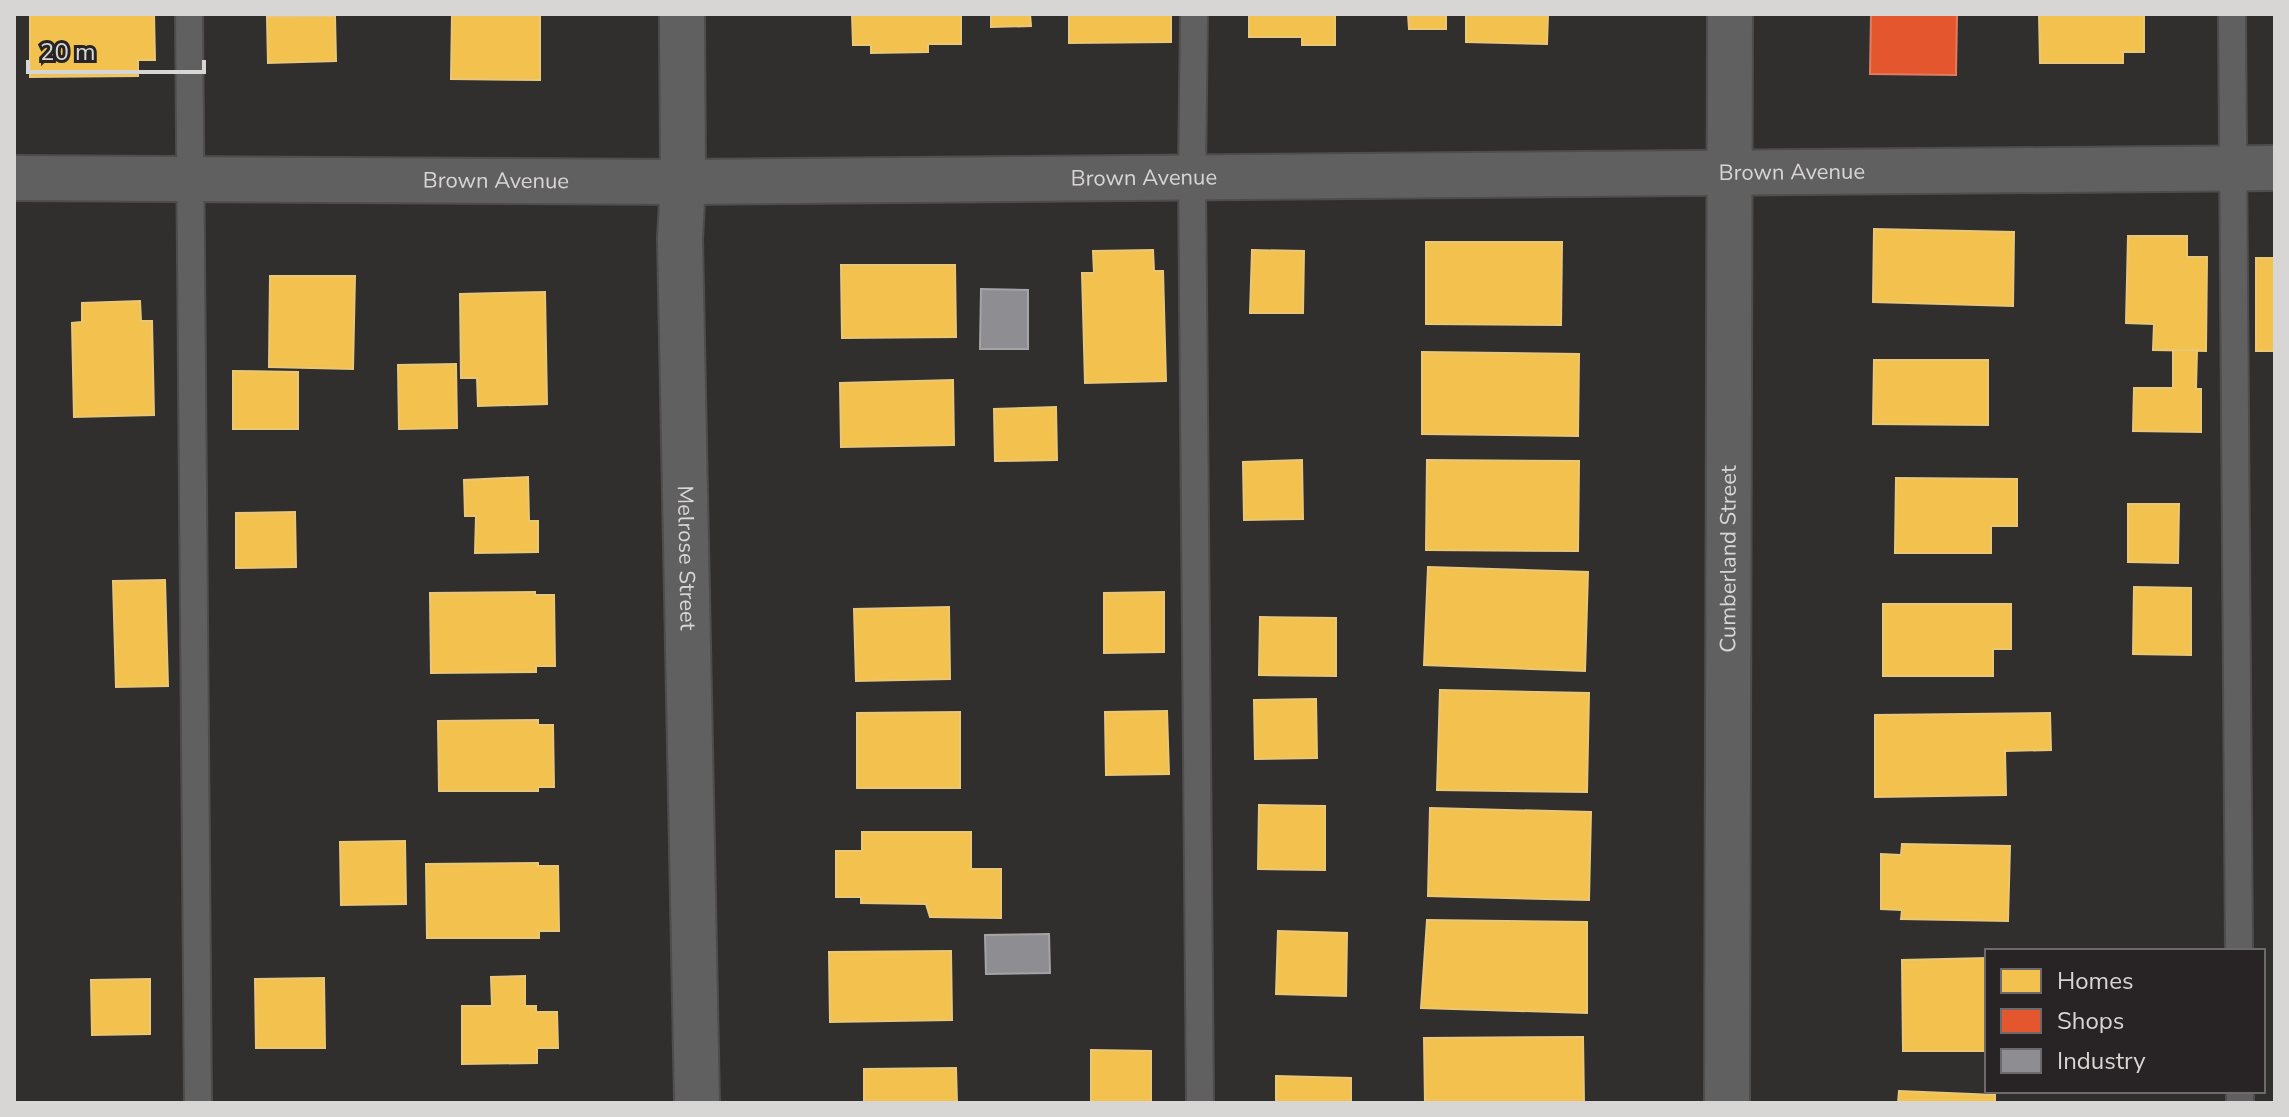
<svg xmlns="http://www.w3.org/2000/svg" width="2289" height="1117" font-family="'Nunito Sans',sans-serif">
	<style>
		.homes { fill: #f2c14e; stroke: #eac776; stroke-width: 2 }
		.shops { fill: #e4572e; stroke: #e07d60; stroke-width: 2 }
		.industry { fill: #8d8d92; stroke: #a4a3a6; stroke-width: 2 }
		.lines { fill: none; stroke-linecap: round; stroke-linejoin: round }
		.service-casing { stroke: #4e4c4c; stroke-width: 30 }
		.minor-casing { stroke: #4e4c4c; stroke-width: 48 }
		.tertiary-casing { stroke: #4e4c4c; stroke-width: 48 }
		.service { stroke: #616060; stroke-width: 26 }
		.minor { stroke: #616060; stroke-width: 44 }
		.tertiary { stroke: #616060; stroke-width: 44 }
		.labels { text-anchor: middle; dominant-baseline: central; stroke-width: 8; stroke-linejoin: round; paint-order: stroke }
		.street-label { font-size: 22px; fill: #d8d5d5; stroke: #282324 }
	</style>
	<rect width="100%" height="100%" fill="#312e2e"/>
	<g class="homes">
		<path d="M 30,14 L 154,14 L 155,60 L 138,60 L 138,76 L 30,77 Z"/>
		<path d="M 452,14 L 540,14 L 540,80 L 451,79 Z"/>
		<path d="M 852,14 L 961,14 L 961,44 L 928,44 L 928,52 L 871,53 L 871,45 L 853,45 Z"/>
		<path d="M 991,14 L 1030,14 L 1031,26 L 991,27 Z"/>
		<path d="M 1069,14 L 1171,14 L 1171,42 L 1069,43 Z"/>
		<path d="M 1249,14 L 1335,14 L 1335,45 L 1302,45 L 1302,37 L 1249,37 Z"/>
		<path d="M 1408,14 L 1446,14 L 1446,29 L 1409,29 Z"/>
		<path d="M 1466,14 L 1548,14 L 1547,44 L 1466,42 Z"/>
		<path d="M 2039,14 L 2144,14 L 2144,52 L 2123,52 L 2123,63 L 2040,63 Z"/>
		<path d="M 335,16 L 336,61 L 268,63 L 267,17 Z"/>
		<path d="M 1874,229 L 2014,232 L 2013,306 L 1873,302 Z"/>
		<path d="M 2128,236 L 2187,236 L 2187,257 L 2207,257 L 2206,351 L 2153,350 L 2154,324 L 2126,323 Z"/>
		<path d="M 1426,242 L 1562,242 L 1561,325 L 1426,324 Z"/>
		<path d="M 1153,250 L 1154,271 L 1163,271 L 1166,381 L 1085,383 L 1082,273 L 1094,273 L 1093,251 Z"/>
		<path d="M 1252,250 L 1304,251 L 1303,313 L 1250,313 Z"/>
		<path d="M 2256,258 L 2275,258 L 2275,399 L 2274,351 L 2256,351 Z"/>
		<path d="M 841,265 L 955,265 L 956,337 L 842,338 Z"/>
		<path d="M 270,276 L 355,276 L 353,369 L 269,367 Z"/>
		<path d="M 545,292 L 547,404 L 478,406 L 477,378 L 461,378 L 460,294 Z"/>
		<path d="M 140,301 L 141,321 L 152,321 L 154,415 L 74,417 L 72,323 L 82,322 L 82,303 Z"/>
		<path d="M 2173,350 L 2197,350 L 2196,389 L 2201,389 L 2201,432 L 2133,431 L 2134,388 L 2173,388 Z"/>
		<path d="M 1422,352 L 1579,354 L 1578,436 L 1422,434 Z"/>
		<path d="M 1874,360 L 1988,360 L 1988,425 L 1873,424 Z"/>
		<path d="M 456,364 L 457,428 L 399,429 L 398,365 Z"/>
		<path d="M 233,371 L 298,372 L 298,429 L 233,429 Z"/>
		<path d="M 953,380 L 954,445 L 841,447 L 840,383 Z"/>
		<path d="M 1056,407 L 1057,460 L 995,461 L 994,409 Z"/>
		<path d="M 1302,460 L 1303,519 L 1244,520 L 1243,462 Z"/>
		<path d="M 1427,460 L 1579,461 L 1578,551 L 1426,550 Z"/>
		<path d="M 528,477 L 529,521 L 538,521 L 538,552 L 475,553 L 476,516 L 465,516 L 464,480 Z"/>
		<path d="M 1896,478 L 2017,479 L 2017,526 L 1991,526 L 1991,553 L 1895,553 Z"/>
		<path d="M 2128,504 L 2179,504 L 2178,563 L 2128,562 Z"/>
		<path d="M 295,512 L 296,567 L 236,568 L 236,513 Z"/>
		<path d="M 1428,567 L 1588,572 L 1585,671 L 1424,665 Z"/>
		<path d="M 165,580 L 168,686 L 116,687 L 113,581 Z"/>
		<path d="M 2134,587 L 2191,588 L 2191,655 L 2133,654 Z"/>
		<path d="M 535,592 L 535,595 L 554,595 L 555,666 L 536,666 L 536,672 L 431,673 L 430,593 Z"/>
		<path d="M 1164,592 L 1164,652 L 1104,653 L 1104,593 Z"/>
		<path d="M 1883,604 L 2011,604 L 2011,649 L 1993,649 L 1993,676 L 1883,676 Z"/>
		<path d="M 949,607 L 950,679 L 856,681 L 854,609 Z"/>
		<path d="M 1260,617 L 1336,618 L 1336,676 L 1259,675 Z"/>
		<path d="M 1440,690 L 1589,693 L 1587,792 L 1437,790 Z"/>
		<path d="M 1316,699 L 1317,758 L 1255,759 L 1254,700 Z"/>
		<path d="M 1167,711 L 1169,774 L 1106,775 L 1105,712 Z"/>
		<path d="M 960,712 L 960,788 L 857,788 L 857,713 Z"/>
		<path d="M 2050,713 L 2051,750 L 2005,751 L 2006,795 L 1875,797 L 1875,715 Z"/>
		<path d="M 538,720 L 538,725 L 553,725 L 554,787 L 538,787 L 538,791 L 439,791 L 438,721 Z"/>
		<path d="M 1259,805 L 1325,806 L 1325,870 L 1258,869 Z"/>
		<path d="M 1430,808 L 1591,812 L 1589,900 L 1428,896 Z"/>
		<path d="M 862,832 L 971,832 L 971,869 L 1001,869 L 1001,918 L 930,917 L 926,904 L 861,903 L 861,897 L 836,897 L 836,851 L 862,851 Z"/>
		<path d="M 405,841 L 406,904 L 341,905 L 340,842 Z"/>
		<path d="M 1902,844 L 2010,846 L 2008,921 L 1901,919 L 1902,910 L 1881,909 L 1881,854 L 1901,855 Z"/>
		<path d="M 538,863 L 538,866 L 558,866 L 559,931 L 539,931 L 539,938 L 427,938 L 426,864 Z"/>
		<path d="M 1427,920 L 1587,922 L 1587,1013 L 1421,1008 Z"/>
		<path d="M 1278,931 L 1347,933 L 1346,996 L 1276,994 Z"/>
		<path d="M 951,951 L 952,1020 L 830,1022 L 829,952 Z"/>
		<path d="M 1987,958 L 1987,1051 L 1903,1051 L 1902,960 Z"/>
		<path d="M 525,976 L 525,1006 L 536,1006 L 536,1012 L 557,1012 L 558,1048 L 537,1048 L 537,1063 L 462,1064 L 462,1006 L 492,1006 L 491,977 Z"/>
		<path d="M 324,978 L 325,1048 L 256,1048 L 255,979 Z"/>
		<path d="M 150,979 L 150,1034 L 92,1035 L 91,980 Z"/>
		<path d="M 1583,1037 L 1584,1103 L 1425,1103 L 1424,1038 Z"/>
		<path d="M 1091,1050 L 1151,1051 L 1151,1103 L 1091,1103 Z"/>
		<path d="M 956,1068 L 957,1103 L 864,1103 L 864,1069 Z"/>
		<path d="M 1276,1076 L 1351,1078 L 1351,1103 L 1276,1103 Z"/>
		<path d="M 1899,1091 L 1995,1095 L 1995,1103 L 1898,1103 Z"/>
	</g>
	<path class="shops" d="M 1871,14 L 1957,14 L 1956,75 L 1870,74 Z"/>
	<g class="industry">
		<path d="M 981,289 L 1028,290 L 1028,349 L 980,349 Z"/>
		<path d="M 1049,934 L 1050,973 L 986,974 L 985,935 Z"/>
	</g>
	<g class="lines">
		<g class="service-casing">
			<g id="service">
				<path d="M 189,14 L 198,1103"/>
				<path d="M 1194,14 L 1192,176 L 1200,1103"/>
				<path d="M 2232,14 L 2239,951"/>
				<path d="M 2240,1091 L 2240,1103"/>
			</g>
		</g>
		<g class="minor-casing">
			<g id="minor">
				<path id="s1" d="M 682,14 L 683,182 L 680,239 L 697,1103"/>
				<path id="s2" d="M 14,178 L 683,182 L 2275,168"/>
			</g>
		</g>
		<g class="tertiary-casing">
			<g id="tertiary">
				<path id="s3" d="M 1727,1103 L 1730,14"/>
			</g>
		</g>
		<use href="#service" class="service"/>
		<use href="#minor" class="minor"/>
		<use href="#tertiary" class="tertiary"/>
	</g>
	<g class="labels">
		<g class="street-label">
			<text stroke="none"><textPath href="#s2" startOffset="1778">Brown Avenue</textPath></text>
			<text stroke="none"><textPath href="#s2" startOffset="1130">Brown Avenue</textPath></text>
			<text stroke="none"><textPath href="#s2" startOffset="482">Brown Avenue</textPath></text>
			<text stroke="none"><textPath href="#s1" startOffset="544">Melrose Street</textPath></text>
			<text stroke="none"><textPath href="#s3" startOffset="544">Cumberland Street</textPath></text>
		</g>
	</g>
	<rect width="2289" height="1117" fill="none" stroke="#d8d5d5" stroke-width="32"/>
	<rect x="1985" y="949" width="280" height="144" fill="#282324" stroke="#6e6a6b" stroke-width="2"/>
	<rect x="2001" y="969" width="40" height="24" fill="#f2c14e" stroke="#6e6a6b" stroke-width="2"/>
	<text x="2057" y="989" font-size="24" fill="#d8d5d5">Homes</text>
	<rect x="2001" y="1009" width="40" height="24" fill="#e4572e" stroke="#6e6a6b" stroke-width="2"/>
	<text x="2057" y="1029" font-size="24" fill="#d8d5d5">Shops</text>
	<rect x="2001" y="1049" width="40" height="24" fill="#8d8d92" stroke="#6e6a6b" stroke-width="2"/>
	<text x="2057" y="1069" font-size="24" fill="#d8d5d5">Industry</text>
	<path d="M28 60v12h176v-12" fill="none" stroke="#d8d5d5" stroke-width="4"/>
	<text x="40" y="60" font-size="24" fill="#d8d5d5" stroke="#282324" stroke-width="6" paint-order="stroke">20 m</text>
</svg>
